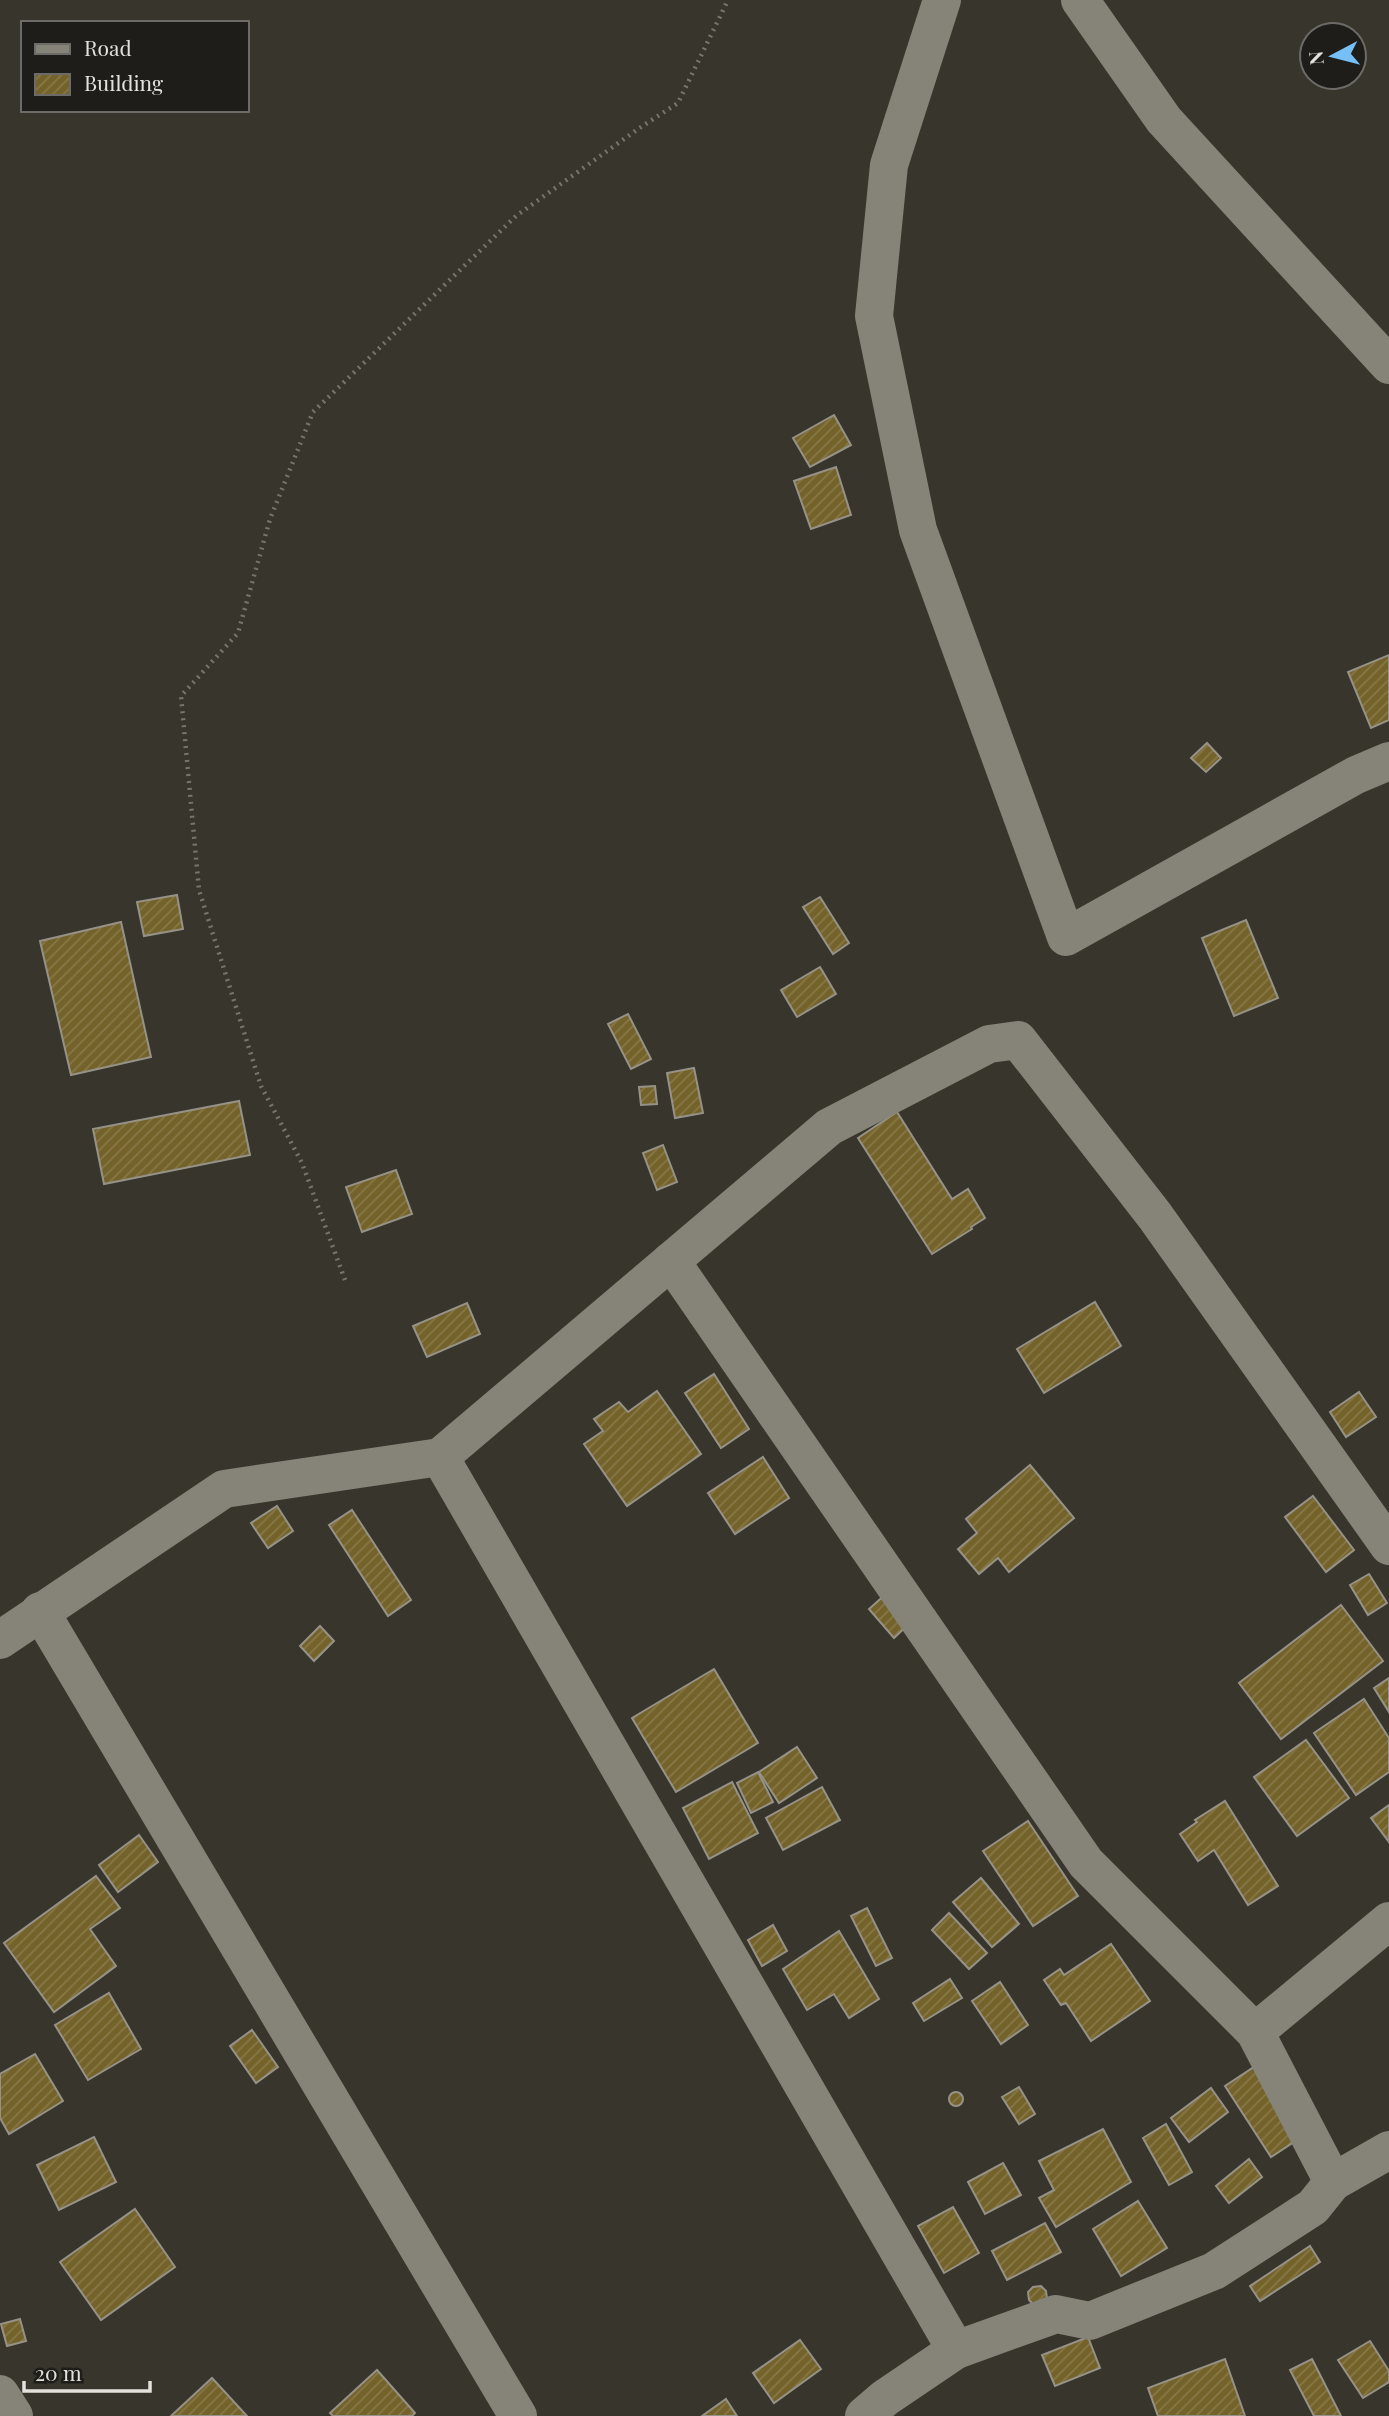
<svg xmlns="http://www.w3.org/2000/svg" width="1389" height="2416" font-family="'Playfair Display',serif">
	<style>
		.building { fill: url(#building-hatch); stroke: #969288; stroke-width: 2 }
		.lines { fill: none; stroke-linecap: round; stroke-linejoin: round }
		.path { stroke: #77746d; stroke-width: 4.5; stroke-dasharray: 2 5; stroke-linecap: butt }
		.minor { stroke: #868379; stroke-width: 38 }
	</style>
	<defs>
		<pattern id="building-hatch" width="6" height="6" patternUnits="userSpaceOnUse" patternTransform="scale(1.75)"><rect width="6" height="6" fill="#736229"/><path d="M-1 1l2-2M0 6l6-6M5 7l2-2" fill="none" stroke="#877847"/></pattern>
	</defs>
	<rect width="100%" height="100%" fill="#38352d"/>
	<g class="building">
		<path d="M 834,415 L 851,445 L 810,467 L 793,438 Z"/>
		<path d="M 836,467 L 851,515 L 811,529 L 794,481 Z"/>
		<path d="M 1389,655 L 1389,720 L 1371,728 L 1348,672 Z"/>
		<path d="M 1207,743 L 1221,758 L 1206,772 L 1191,758 Z"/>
		<path d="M 177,895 L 183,929 L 144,936 L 137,902 Z"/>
		<path d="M 820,897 L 849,943 L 833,954 L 803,907 Z"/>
		<path d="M 1246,920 L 1278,998 L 1234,1016 L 1202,938 Z"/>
		<path d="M 121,922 L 151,1057 L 71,1075 L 40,941 Z"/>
		<path d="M 820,967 L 836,994 L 797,1017 L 781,990 Z"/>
		<path d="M 628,1014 L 651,1059 L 631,1069 L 608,1024 Z"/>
		<path d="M 694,1068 L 703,1113 L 675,1118 L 667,1073 Z"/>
		<path d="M 655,1086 L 657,1104 L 641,1105 L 639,1087 Z"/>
		<path d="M 239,1101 L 250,1155 L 104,1184 L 93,1129 Z"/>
		<path d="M 897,1112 L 952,1199 L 968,1189 L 985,1218 L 971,1227 L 972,1229 L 932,1254 L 858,1138 Z"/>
		<path d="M 663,1145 L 677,1182 L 657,1190 L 643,1153 Z"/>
		<path d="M 396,1170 L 412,1214 L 362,1232 L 346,1187 Z"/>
		<path d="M 1095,1302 L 1121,1346 L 1044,1393 L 1017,1349 Z"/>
		<path d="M 467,1303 L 480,1334 L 427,1357 L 413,1326 Z"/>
		<path d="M 714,1374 L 749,1429 L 721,1448 L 685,1393 Z"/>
		<path d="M 657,1391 L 701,1454 L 627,1506 L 584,1444 L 603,1431 L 594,1419 L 619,1402 L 628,1412 Z"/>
		<path d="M 1359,1392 L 1376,1417 L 1346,1437 L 1330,1412 Z"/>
		<path d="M 763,1457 L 789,1498 L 735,1534 L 708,1493 Z"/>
		<path d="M 1030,1465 L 1074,1518 L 1009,1572 L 998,1558 L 979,1574 L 958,1549 L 977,1533 L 966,1519 Z"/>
		<path d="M 1313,1496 L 1354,1550 L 1326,1572 L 1285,1517 Z"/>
		<path d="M 277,1506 L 293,1531 L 268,1548 L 251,1523 Z"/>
		<path d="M 352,1510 L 411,1600 L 388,1616 L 329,1525 Z"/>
		<path d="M 1369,1574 L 1387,1603 L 1368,1615 L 1350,1585 Z"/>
		<path d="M 887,1593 L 911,1622 L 894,1638 L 869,1609 Z"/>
		<path d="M 1341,1605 L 1383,1661 L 1281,1739 L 1239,1683 Z"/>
		<path d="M 320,1626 L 334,1641 L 314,1661 L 300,1646 Z"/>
		<path d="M 714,1669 L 758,1743 L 676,1792 L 632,1718 Z"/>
		<path d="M 1389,1678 L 1389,1712 L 1374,1688 Z"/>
		<path d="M 1364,1699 L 1389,1738 L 1389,1772 L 1356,1795 L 1314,1733 Z"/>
		<path d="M 1306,1740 L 1349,1798 L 1297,1836 L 1254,1777 Z"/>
		<path d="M 797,1747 L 817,1778 L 779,1803 L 759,1772 Z"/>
		<path d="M 758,1772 L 773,1802 L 751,1813 L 737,1783 Z"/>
		<path d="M 732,1782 L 758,1833 L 709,1859 L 683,1808 Z"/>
		<path d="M 822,1787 L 840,1820 L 783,1850 L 766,1818 Z"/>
		<path d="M 1225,1801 L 1278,1886 L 1248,1905 L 1214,1850 L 1198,1861 L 1180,1834 L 1197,1822 L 1195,1820 Z"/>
		<path d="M 1389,1805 L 1389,1842 L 1371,1818 Z"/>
		<path d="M 1028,1821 L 1078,1896 L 1033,1926 L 983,1851 Z"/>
		<path d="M 139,1835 L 158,1862 L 118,1892 L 99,1865 Z"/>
		<path d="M 96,1876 L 120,1908 L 90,1929 L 116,1966 L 54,2012 L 4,1943 Z"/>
		<path d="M 981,1878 L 1019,1924 L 992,1947 L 953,1902 Z"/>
		<path d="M 867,1908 L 892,1958 L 876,1966 L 851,1916 Z"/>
		<path d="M 949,1913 L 987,1953 L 969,1969 L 932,1930 Z"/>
		<path d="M 773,1925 L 787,1951 L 762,1966 L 748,1940 Z"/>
		<path d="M 839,1931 L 879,1999 L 849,2018 L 834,1994 L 807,2010 L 783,1969 Z"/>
		<path d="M 1111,1944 L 1150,2001 L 1091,2041 L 1066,2003 L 1061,2005 L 1044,1980 L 1060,1969 L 1064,1975 Z"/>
		<path d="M 950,1979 L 962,1998 L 924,2021 L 913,2003 Z"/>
		<path d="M 1000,1982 L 1028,2025 L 1001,2044 L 972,2001 Z"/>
		<path d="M 109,1993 L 141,2049 L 88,2080 L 55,2025 Z"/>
		<path d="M 252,2030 L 278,2067 L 256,2083 L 230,2046 Z"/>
		<path d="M 35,2054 L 63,2101 L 9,2134 L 0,2118 L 0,2074 Z"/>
		<path d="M 1257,2065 L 1303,2136 L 1271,2157 L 1225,2086 Z"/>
		<path d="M 1019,2087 L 1035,2114 L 1019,2124 L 1002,2097 Z"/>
		<path d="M 1211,2088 L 1228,2112 L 1189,2142 L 1171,2118 Z"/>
		<circle cx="956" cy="2099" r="7"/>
		<path d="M 1166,2124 L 1192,2172 L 1169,2185 L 1143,2138 Z"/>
		<path d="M 1103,2129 L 1131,2182 L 1056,2227 L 1039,2198 L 1054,2190 L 1039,2161 Z"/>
		<path d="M 94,2137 L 116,2182 L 59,2210 L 37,2165 Z"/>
		<path d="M 1249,2159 L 1262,2177 L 1229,2203 L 1216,2186 Z"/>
		<path d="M 1003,2163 L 1021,2195 L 985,2214 L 968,2182 Z"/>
		<path d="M 1138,2201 L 1167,2248 L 1121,2276 L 1093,2229 Z"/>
		<path d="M 953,2207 L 979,2253 L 944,2273 L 918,2226 Z"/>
		<path d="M 135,2209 L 175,2267 L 101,2320 L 60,2262 Z"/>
		<path d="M 1045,2223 L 1061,2252 L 1007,2280 L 992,2251 Z"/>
		<path d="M 1310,2246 L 1320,2262 L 1260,2301 L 1250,2286 Z"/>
		<path d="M 1041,2286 L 1046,2291 L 1047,2299 L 1034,2305 L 1029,2300 L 1028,2292 L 1033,2287 Z"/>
		<path d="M 20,2319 L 26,2341 L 7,2346 L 1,2324 Z"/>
		<path d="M 1088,2337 L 1100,2368 L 1055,2386 L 1042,2355 Z"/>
		<path d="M 800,2340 L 821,2369 L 774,2403 L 753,2373 Z"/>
		<path d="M 1370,2341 L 1389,2371 L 1389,2382 L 1363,2398 L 1338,2360 Z"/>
		<path d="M 1225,2359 L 1245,2416 L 1158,2416 L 1148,2388 Z"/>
		<path d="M 1312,2359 L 1341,2416 L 1314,2416 L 1290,2370 Z"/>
		<path d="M 377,2370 L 415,2413 L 412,2416 L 333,2416 L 330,2413 Z"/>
		<path d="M 212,2378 L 247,2416 L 171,2416 Z"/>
		<path d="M 726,2399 L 737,2416 L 702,2416 Z"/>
	</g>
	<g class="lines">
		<path class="path" d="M 345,1280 L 302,1163 L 261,1086 L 199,890 L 181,696 L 238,633 L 270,519 L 313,412 L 516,216 L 638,129 L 678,103 L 728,0"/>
		<g class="minor">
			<path d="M 942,0 L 889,165 L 874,316 L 918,530 L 1066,937 L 1356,775 L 1389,761"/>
			<path d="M 1080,0 L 1164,120 L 1389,365"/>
			<path d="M 671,1261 L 1086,1863 L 1255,2032 L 1333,2182 L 1313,2207 L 1214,2271 L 1090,2321 L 1056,2314 L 956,2350 L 885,2398 L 864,2416"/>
			<path d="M 440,1457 L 829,1127 L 989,1044 L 1018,1040 L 1155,1216 L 1389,1546"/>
			<path d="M 40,1611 L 518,2416"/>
			<path d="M 0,1640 L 224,1489 L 440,1457 L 956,2350"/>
			<path d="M 1255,2032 L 1389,1921"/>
			<path d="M 1333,2182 L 1389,2150"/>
			<path d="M 0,2394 L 14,2416"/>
		</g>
	</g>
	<rect x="21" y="21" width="228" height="91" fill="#1e1d19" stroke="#6d6b67" stroke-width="2"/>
	<rect x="35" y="44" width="35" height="10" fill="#868379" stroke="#6d6b67" stroke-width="2"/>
	<text x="84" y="56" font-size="21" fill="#e3e1db">Road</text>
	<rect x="35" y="74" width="35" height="21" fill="url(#building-hatch)" stroke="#6d6b67" stroke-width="2"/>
	<text x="84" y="91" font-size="21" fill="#e3e1db">Building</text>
	<g transform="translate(1333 56) rotate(263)"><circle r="33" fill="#1e1d19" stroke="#6d6b67" stroke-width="2"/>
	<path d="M0-5L12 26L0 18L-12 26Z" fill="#76c0f7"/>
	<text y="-10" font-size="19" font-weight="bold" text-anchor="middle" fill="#e3e1db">N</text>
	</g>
	<path d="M24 2381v10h126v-10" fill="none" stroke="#e3e1db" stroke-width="3.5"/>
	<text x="35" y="2381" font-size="21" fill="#e3e1db" stroke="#1e1d19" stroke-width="5" paint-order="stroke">20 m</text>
</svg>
